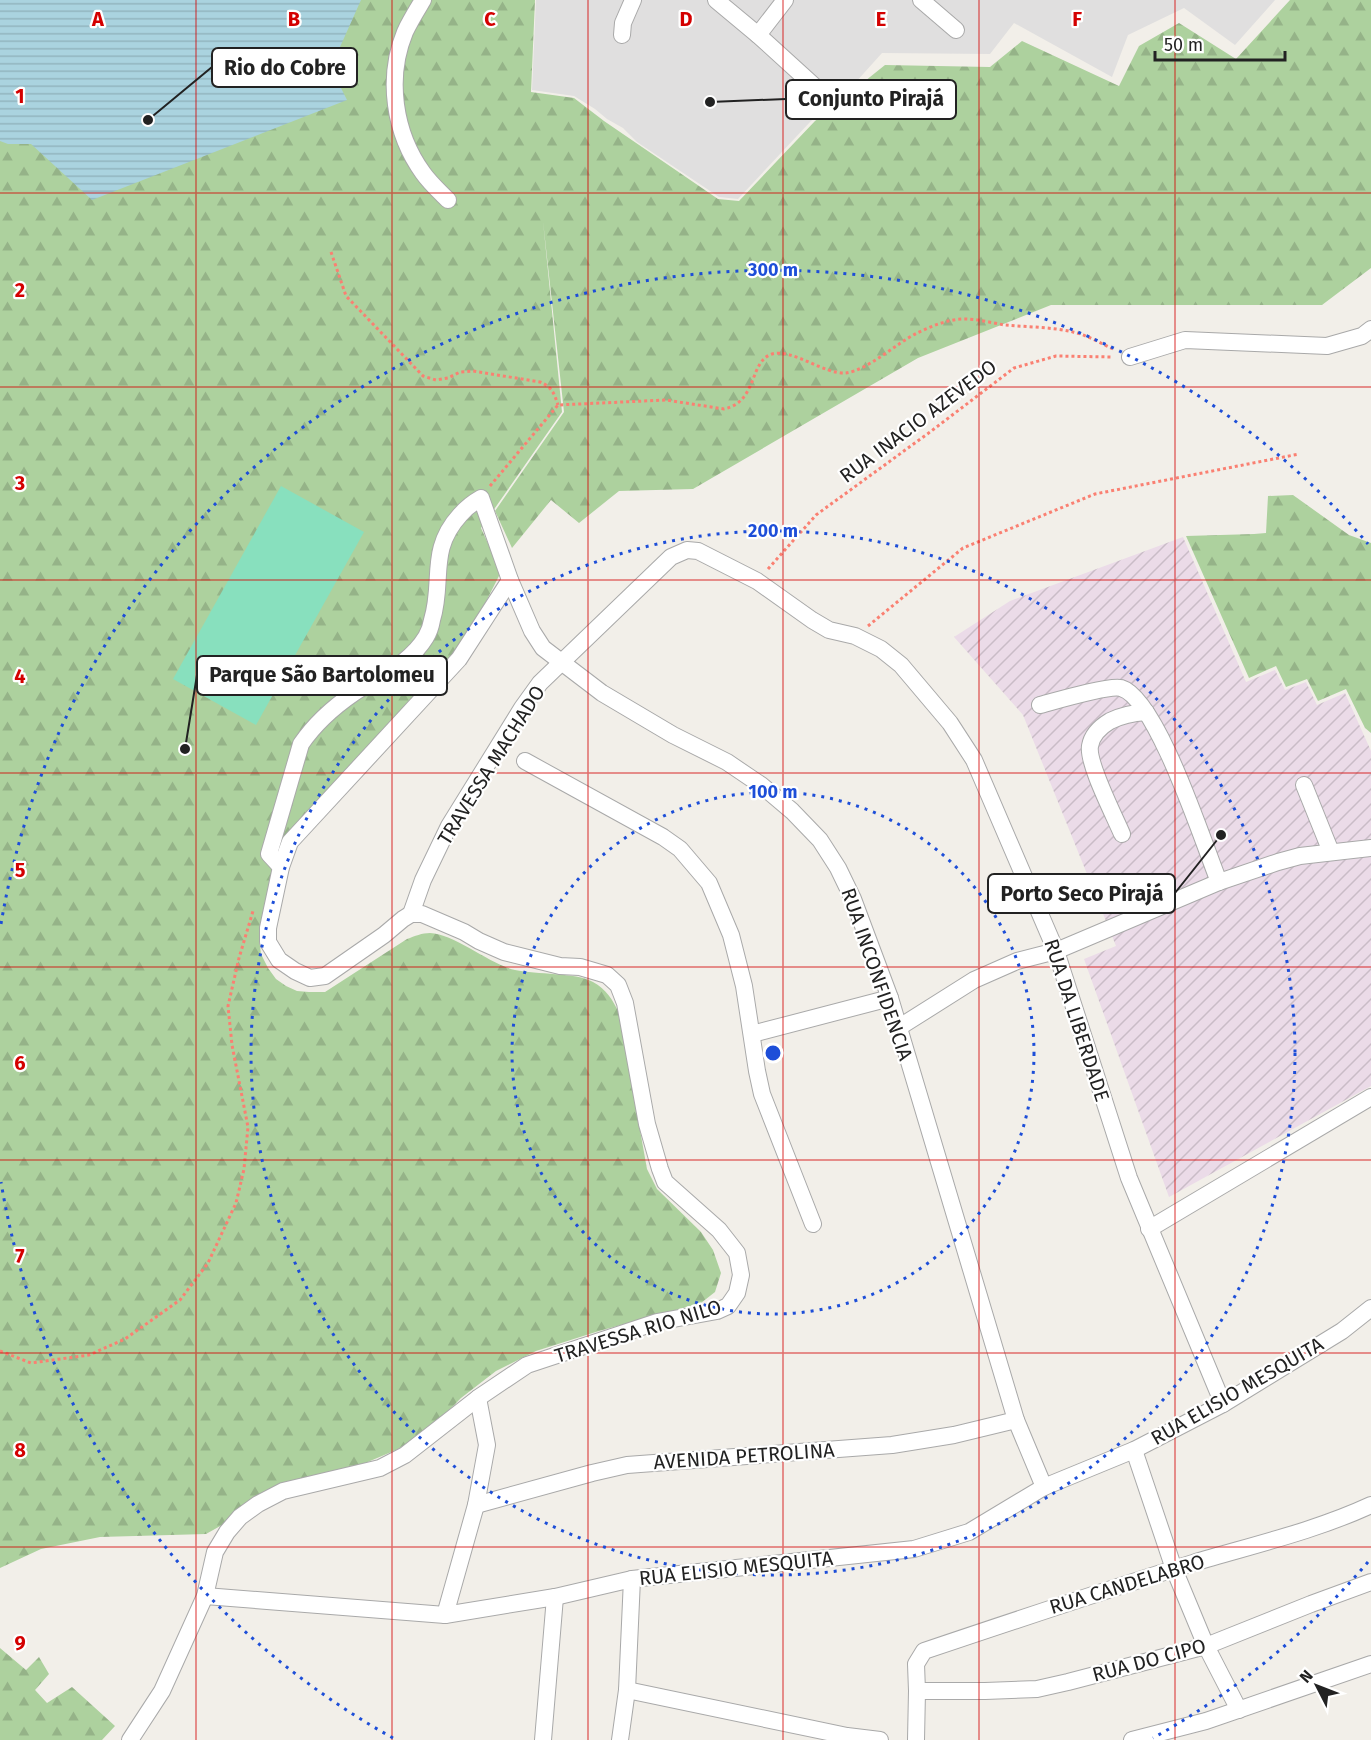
<svg xmlns="http://www.w3.org/2000/svg" width="1371" height="1740" font-family="'Fira Sans',sans-serif">
	<style>
		.residential { fill: #e0dfdf }
		.industrial { fill: url(#industrial-furrows) }
		.forest { fill: url(#forest-firs) }
		.pitch { fill: #88e0be }
		.water { fill: url(#water-rules) }
		.lines { fill: none; stroke-linecap: round; stroke-linejoin: round }
		.minor-casing { stroke: #a9a9a9; stroke-width: 18 }
		.path { stroke: #fa8072; stroke-width: 3; stroke-dasharray: 3 3; stroke-linecap: butt }
		.minor { stroke: #fff; stroke-width: 16 }
		.grid { fill: none; stroke: #d40000; stroke-width: 1.5; stroke-opacity: 0.55 }
		.ring { fill: none; stroke: #1d4ed8; stroke-width: 3; stroke-dasharray: 3 6 }
		.labels { text-anchor: middle; dominant-baseline: central; stroke-width: 4.5; stroke-linejoin: round; paint-order: stroke }
		.street-label { font-size: 20px; fill: #222; stroke: #fff }
		.grid-label { font-size: 20px; text-anchor: middle; font-weight: bold; fill: #d40000; stroke: #fff; stroke-width: 4.5; stroke-linejoin: round; paint-order: stroke }
		.centre { fill: #1d4ed8; stroke: #fff; stroke-width: 3 }
		.ring-label { font-size: 18px; text-anchor: middle; font-weight: bold; fill: #1d4ed8; stroke: #fff; stroke-width: 4.5; stroke-linejoin: round; paint-order: stroke }
		.leader { fill: none; stroke: #222; stroke-width: 2 }
		.callout-dot { fill: #222; stroke: #fff; stroke-width: 2 }
		.callout { fill: #fff; stroke: #222; stroke-width: 2 }
		.callout-label { font-size: 21px; text-anchor: middle; font-weight: bold; fill: #222 }
	</style>
	<defs>
		<pattern id="industrial-furrows" width="10" height="10" patternUnits="userSpaceOnUse" patternTransform="scale(1.5)"><rect width="10" height="10" fill="#ebdbe8"/><path d="M-1 1l2-2M0 10L10 0M9 11l2-2" fill="none" stroke="#c9bcc7"/></pattern>
		<pattern id="forest-firs" width="22" height="20" patternUnits="userSpaceOnUse" patternTransform="scale(1.5)"><rect width="22" height="20" fill="#add19e"/><path d="M5 1l3.5 6h-7zM16 11l3.5 6h-7z" fill="#95b388"/></pattern>
		<pattern id="water-rules" width="6" height="5" patternUnits="userSpaceOnUse" patternTransform="scale(1.5)"><rect width="6" height="5" fill="#aad3df"/><path d="M0 2.5h6" fill="none" stroke="#92b5bf"/></pattern>
	</defs>
	<rect width="100%" height="100%" fill="#f2efe9"/>
	<path class="residential" d="M 536,0 L 1275,0 L 1235,45 L 1184,8 L 1128,35 L 1112,77 L 1014,23 L 990,54 L 882,53 L 846,93 L 811,121 L 738,199 L 719,197 L 637,142 L 623,128 L 607,119 L 595,109 L 574,96 L 532,90 Z"/>
	<path class="industrial" d="M 1183,537 L 1246,682 L 1275,670 L 1285,690 L 1306,682 L 1317,705 L 1345,693 L 1371,751 L 1371,1086 L 1169,1197 L 1084,959 L 1116,946 L 1023,715 L 954,637 L 1010,601 Z"/>
	<g class="forest">
		<path d="M 0,0 L 535,0 L 531,92 L 574,98 L 604,121 L 718,199 L 739,201 L 815,121 L 885,65 L 990,67 L 1022,41 L 1119,86 L 1139,46 L 1179,23 L 1236,59 L 1290,0 L 1371,0 L 1371,268 L 1322,305 L 1051,305 L 918,358 L 693,489 L 619,491 L 579,523 L 551,500 L 512,548 L 495,511 L 564,412 L 543,221 L 562,412 L 481,528 L 501,572 L 464,645 L 282,843 L 259,938 L 261,954 L 268,968 L 276,979 L 286,986 L 297,991 L 309,992 L 325,992 L 407,939 C 415,936 422,933 430,933 C 455,934 489,964 515,970 C 537,975 575,972 593,982 C 606,989 613,1000 619,1013 L 647,1169 L 657,1189 L 701,1232 L 713,1250 L 721,1273 L 715,1292 L 701,1303 L 599,1331 L 536,1351 L 496,1371 L 461,1398 L 429,1431 L 396,1450 L 231,1520 L 206,1534 L 100,1537 L 41,1549 L 0,1568 Z"/>
		<path d="M 1293,495 L 1349,535 L 1371,543 L 1371,733 L 1365,728 L 1346,689 L 1318,701 L 1307,679 L 1286,687 L 1276,666 L 1249,678 L 1186,536 L 1254,534 L 1266,533 L 1268,496 Z"/>
		<path d="M 0,1648 L 26,1670 L 39,1657 L 49,1674 L 35,1690 L 47,1703 L 72,1687 L 115,1726 L 102,1740 L 0,1740 Z"/>
	</g>
	<path class="pitch" d="M 281,486 L 364,532 L 256,725 L 173,679 Z"/>
	<path class="water" d="M 0,0 L 361,0 L 336,56 L 335,76 L 347,100 L 92,200 L 31,144 L 8,144 L 0,141 Z"/>
	<g class="lines">
		<g class="minor-casing">
			<g id="minor">
				<path d="M 423,0 C 417,10 410,21 405,32 C 386,78 394,133 423,173 C 430,183 440,192 448,200"/>
				<path d="M 716,0 L 758,35 L 824,95"/>
				<path d="M 921,0 L 956,30"/>
				<path d="M 622,35 L 623,23 L 633,0"/>
				<path d="M 758,35 L 785,0"/>
				<path d="M 1130,357 L 1185,340 L 1327,346 L 1362,336 L 1371,329"/>
				<path d="M 1040,705 C 1055,701 1109,685 1121,688 C 1157,698 1204,845 1219,882"/>
				<path d="M 525,761 L 663,837 L 680,849 L 709,883 L 731,935 L 744,986 L 757,1071 L 762,1094 L 813,1224"/>
				<path d="M 1304,785 L 1331,852"/>
				<path d="M 1122,834 C 1114,815 1087,763 1090,746 C 1092,734 1100,727 1110,721 C 1122,715 1132,713 1146,712"/>
				<path d="M 281,867 L 269,854 L 301,744 C 314,725 335,706 354,693 C 380,675 409,665 426,637 C 429,632 431,626 432,620 C 444,581 428,550 460,515 C 466,508 472,503 481,498 L 510,580 L 532,631 L 543,648 L 602,693 L 673,735 L 727,762 L 761,785 L 792,811 L 820,840 L 838,868 L 853,899 L 890,998 L 1016,1420 L 1044,1487"/>
				<path d="M 411,914 L 423,880 L 449,826 L 522,708 L 540,683 L 671,557 L 687,550 L 698,551 L 757,581 L 812,620 L 829,630 L 855,636 L 881,649 L 901,665 L 950,723 L 974,760 L 1056,951 L 1129,1178 L 1223,1404"/>
				<path d="M 898,1028 L 974,980 L 1017,961 L 1056,951 L 1219,882 L 1278,862 L 1300,856 L 1371,848"/>
				<path d="M 752,1034 L 890,998"/>
				<path d="M 1149,1229 L 1371,1097"/>
				<path d="M 1134,1450 L 1174,1569 L 1206,1646 L 1239,1710"/>
				<path d="M 476,1505 L 592,1473 L 627,1465 L 892,1445 L 954,1435 L 1016,1420"/>
				<path d="M 205,1596 L 445,1615 L 555,1597 L 632,1579 L 914,1549 L 969,1532 L 1044,1487 L 1134,1450 L 1223,1404 L 1342,1331 L 1371,1308"/>
				<path d="M 445,1615 L 476,1505 L 487,1445 L 478,1398"/>
				<path d="M 627,1690 L 847,1736 L 880,1740"/>
				<path d="M 917,1691 L 985,1691 L 1037,1689 L 1068,1682 L 1206,1646 L 1311,1604 L 1371,1582"/>
				<path d="M 130,1740 L 162,1691 L 205,1596 L 215,1552 L 227,1532 L 240,1517 L 258,1504 L 283,1491 L 380,1468 L 405,1455 L 478,1398 L 527,1365 L 657,1322 L 717,1311 L 728,1306 L 737,1293 L 741,1275 L 737,1253 L 719,1230 L 665,1182 L 660,1169 L 647,1124 L 625,1003 L 618,985 L 607,975 L 580,967 L 560,966 L 504,952 L 479,941 L 464,932 L 422,914 L 411,914 L 403,919 L 384,935 L 325,976 L 310,978 L 295,971 L 279,960 L 268,942 L 268,928 L 281,867 L 290,842 L 459,659 L 510,580"/>
				<path d="M 543,1740 L 555,1597"/>
				<path d="M 620,1740 L 627,1690 L 632,1579"/>
				<path d="M 916,1740 L 917,1691 L 916,1664 L 924,1651 C 1013,1621 1103,1591 1193,1563 C 1253,1545 1315,1531 1371,1505"/>
				<path d="M 1132,1740 L 1206,1721 L 1371,1664"/>
			</g>
		</g>
		<g class="path">
			<path d="M 331,252 L 346,296 L 423,376 L 436,380 L 448,378 L 460,372 L 473,371 L 540,382 C 552,387 554,393 558,405"/>
			<path d="M 490,486 L 558,405 L 666,400 L 724,409 C 758,402 749,361 772,354 C 792,348 825,375 846,373 C 868,370 897,343 917,333 C 932,326 948,319 965,319 C 978,319 992,323 1005,325 C 1027,327 1052,327 1073,332 C 1087,335 1102,344 1115,350"/>
			<path d="M 768,569 L 816,515 L 930,432 L 1014,368 L 1056,356 L 1113,357"/>
			<path d="M 868,626 L 963,548 L 1095,494 L 1299,454"/>
			<path d="M 0,1351 L 31,1363 L 89,1355 L 125,1339 L 180,1300 L 208,1263 L 236,1203 L 244,1169 L 248,1127 L 232,1045 L 228,1006 L 239,958 L 253,911"/>
		</g>
		<use href="#minor" class="minor"/>
	</g>
	<path class="grid" d="M 196,0 L 196,1740M 392,0 L 392,1740M 588,0 L 588,1740M 783,0 L 783,1740M 979,0 L 979,1740M 1175,0 L 1175,1740M 0,193 L 1371,193M 0,387 L 1371,387M 0,580 L 1371,580M 0,773 L 1371,773M 0,967 L 1371,967M 0,1160 L 1371,1160M 0,1353 L 1371,1353M 0,1547 L 1371,1547"/>
	<g class="ring">
		<circle cx="773" cy="1053" r="261"/>
		<circle cx="773" cy="1053" r="522"/>
		<path d="M1368 1562A783 783 0 0 1 1153 1738M393 1738A783 783 0 0 1 1 1182M1 924A783 783 0 0 1 1368 544"/>
	</g>
	<g class="labels">
		<g class="street-label">
			<text transform="translate(918 421) rotate(-37)">RUA INACIO AZEVEDO</text>
			<text transform="translate(491 765) rotate(-58)">TRAVESSA MACHADO</text>
			<text transform="translate(877 974) rotate(71)">RUA INCONFIDENCIA</text>
			<text transform="translate(1077 1020) rotate(72)">RUA DA LIBERDADE</text>
			<text transform="translate(638 1331) rotate(-17)">TRAVESSA RIO NILO</text>
			<text transform="translate(1237 1391) rotate(-30)">RUA ELISIO MESQUITA</text>
			<text transform="translate(744 1456) rotate(-4)">AVENIDA PETROLINA</text>
			<text transform="translate(736 1568) rotate(-6)">RUA ELISIO MESQUITA</text>
			<text transform="translate(1127 1584) rotate(-17)">RUA CANDELABRO</text>
			<text transform="translate(1149 1660) rotate(-15)">RUA DO CIPO</text>
		</g>
	</g>
	<g class="grid-label">
		<text x="98" y="26">A</text>
		<text x="294" y="26">B</text>
		<text x="490" y="26">C</text>
		<text x="686" y="26">D</text>
		<text x="881" y="26">E</text>
		<text x="1077" y="26">F</text>
		<text x="20" y="103">1</text>
		<text x="20" y="297">2</text>
		<text x="20" y="490">3</text>
		<text x="20" y="683">4</text>
		<text x="20" y="877">5</text>
		<text x="20" y="1070">6</text>
		<text x="20" y="1263">7</text>
		<text x="20" y="1457">8</text>
		<text x="20" y="1650">9</text>
	</g>
	<circle cx="773" cy="1053" r="9" class="centre"/>
	<g class="ring-label">
		<text x="773" y="276">300 m</text>
		<text x="773" y="537">200 m</text>
		<text x="773" y="798">100 m</text>
	</g>
	<path class="leader" d="M148 120L212 67M710 102L786 99M185 749L197 675M1221 835L1175 893"/>
	<g class="callout-dot">
		<circle cx="148" cy="120" r="6"/>
		<circle cx="710" cy="102" r="6"/>
		<circle cx="185" cy="749" r="6"/>
		<circle cx="1221" cy="835" r="6"/>
	</g>
	<g class="callout">
		<rect x="212" y="48" width="145" height="39" rx="6"/>
		<rect x="786" y="80" width="170" height="39" rx="6"/>
		<rect x="197" y="656" width="250" height="39" rx="6"/>
		<rect x="988" y="874" width="187" height="39" rx="6"/>
	</g>
	<g class="callout-label">
		<text x="285" y="75">Rio do Cobre</text>
		<text x="871" y="106">Conjunto Pirajá</text>
		<text x="322" y="682">Parque São Bartolomeu</text>
		<text x="1082" y="901">Porto Seco Pirajá</text>
	</g>
	<g transform="translate(1317 1686) rotate(312)" stroke="#ffffff" stroke-width="4.5" paint-order="stroke">
	<path d="M0-4.5L10 22L0 15L-10 22Z" fill="#222222"/>
	<text y="-9" font-size="16" font-weight="bold" text-anchor="middle" fill="#222222">N</text>
	</g>
	<path d="M1155 51v9h130v-9" fill="none" stroke="#222222" stroke-width="3"/>
	<text x="1164" y="51" font-size="18" fill="#222222" stroke="#ffffff" stroke-width="4.5" paint-order="stroke">50 m</text>
</svg>
